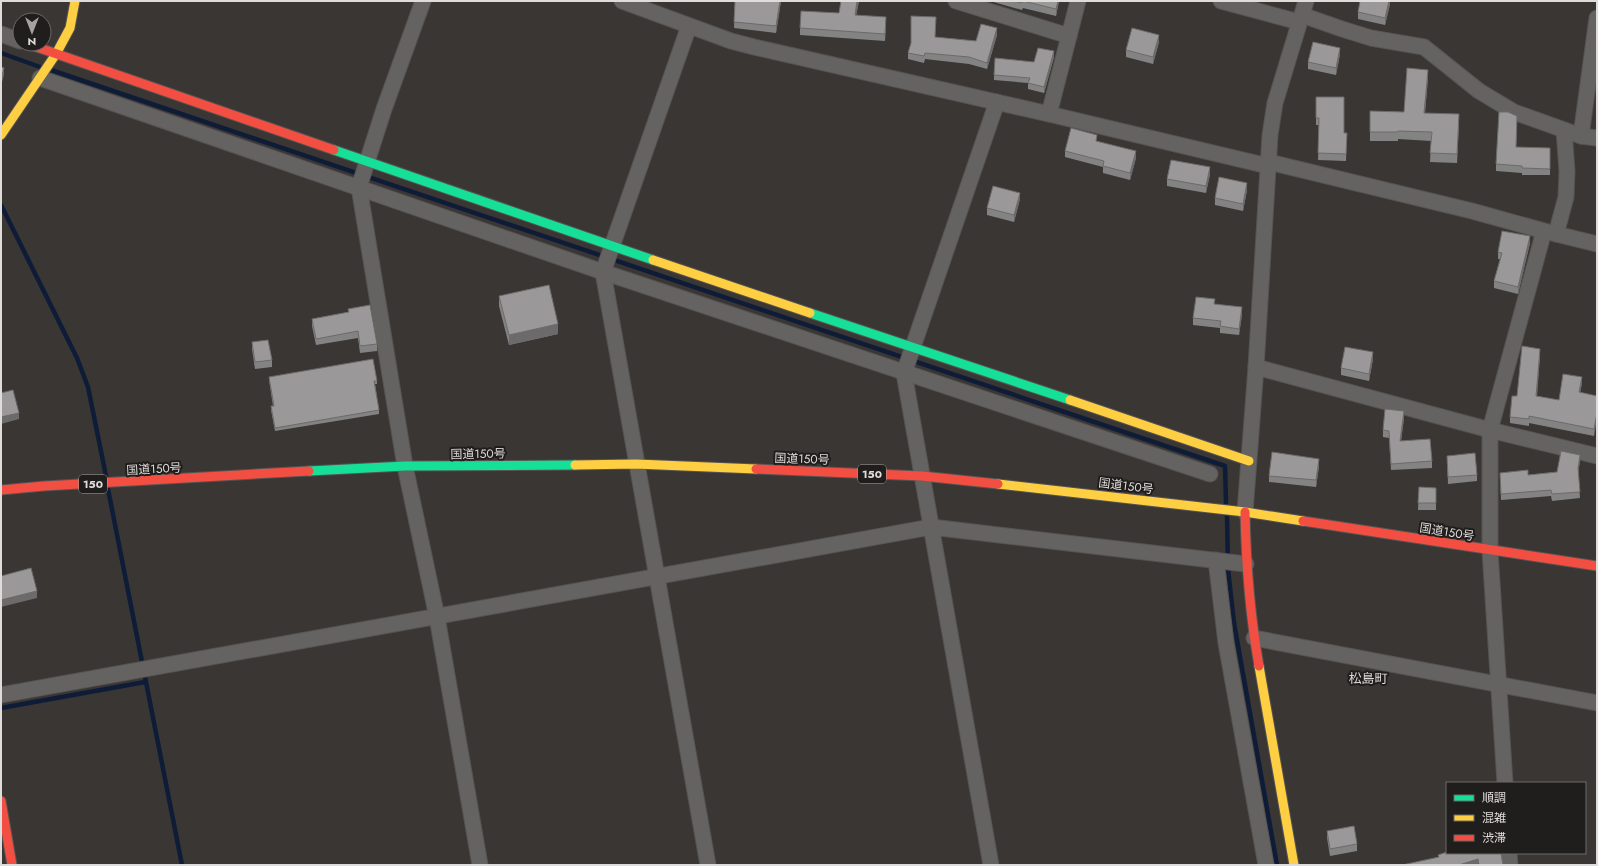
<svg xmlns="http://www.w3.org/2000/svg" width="1598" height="866" font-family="Jost,'Noto Sans JP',sans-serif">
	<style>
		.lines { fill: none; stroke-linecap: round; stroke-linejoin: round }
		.stream { stroke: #0f1c38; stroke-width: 4.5 }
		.street-casing { stroke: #565352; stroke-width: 17 }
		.fast-casing { stroke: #565352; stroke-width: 11 }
		.slow-casing { stroke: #565352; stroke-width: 11 }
		.jam-casing { stroke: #565352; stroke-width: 11 }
		.street { stroke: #656362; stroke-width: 15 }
		.fast { stroke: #16e098; stroke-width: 9 }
		.slow { stroke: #ffcf43; stroke-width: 9 }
		.jam { stroke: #f24e42; stroke-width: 9 }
		.wall { fill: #848384 }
		.shaded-wall { fill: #6c6a6b }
		.building { fill: #9a9899; stroke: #6c6a6b }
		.labels { text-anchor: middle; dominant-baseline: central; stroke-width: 4; stroke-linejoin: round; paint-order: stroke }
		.shield { fill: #201e1c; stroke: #a6a3a1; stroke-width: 1 }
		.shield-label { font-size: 11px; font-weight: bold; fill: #dfdcda }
		.street-label { font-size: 12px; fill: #dfdcda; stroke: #201e1c }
		.neighbourhood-label { font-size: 13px; fill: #dfdcda; stroke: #201e1c }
	</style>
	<rect width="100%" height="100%" fill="#393634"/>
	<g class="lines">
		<g class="stream">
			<path d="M 1,53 L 40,67"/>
			<path d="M 51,70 L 1225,466 L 1226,503"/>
			<path d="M 1,205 L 77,358 L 88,387 L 106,476"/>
			<path d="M 108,489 L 182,865"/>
			<path d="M 1227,515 L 1228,569 L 1234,623 L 1277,865"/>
			<path d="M 1,708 L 145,682"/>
		</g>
		<g class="street-casing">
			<g id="street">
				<path d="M 423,1 L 384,109 L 359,187 L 405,466 L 437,617 L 480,865"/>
				<path d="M 622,1 L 731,41 L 754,47 L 1049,114 L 1268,166"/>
				<path d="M 956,1 L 1069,36"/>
				<path d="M 1221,1 L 1299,22"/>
				<path d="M 1302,15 L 1342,29 L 1371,38 L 1424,47 L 1479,91 L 1514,112 L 1581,136 L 1597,138"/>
				<path d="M 689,26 L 603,272 L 708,865"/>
				<path d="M 1,34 L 20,41"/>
				<path d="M 40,78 L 603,272 L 1210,474"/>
				<path d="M 1049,114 L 1078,1"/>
				<path d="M 1581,136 L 1597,18"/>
				<path d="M 1269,162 L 1472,211 L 1544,231 L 1597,244"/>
				<path d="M 1556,234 L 1566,197 L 1567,171 L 1564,130"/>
				<path d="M 1256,367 L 1490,430 L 1597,456"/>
				<path d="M 1245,512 L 1256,367 L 1270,135 L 1275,103 L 1306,1"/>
				<path d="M 1216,560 L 1226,643 L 1266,865"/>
				<path d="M 1254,638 L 1597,703"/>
				<path d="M 1,695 L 931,527 L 1246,564"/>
				<path d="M 1505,783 L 1490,551 L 1490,430 L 1544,231"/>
				<path d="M 1509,853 L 1510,865"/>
				<path d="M 991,865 L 904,373 L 997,102"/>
			</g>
		</g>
		<g class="fast-casing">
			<g id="fast">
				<path d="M 334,150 L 653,260"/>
				<path d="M 810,313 L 1070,400"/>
				<path d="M 309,471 L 405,466 L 575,465"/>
			</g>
		</g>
		<g class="slow-casing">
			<g id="slow">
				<path d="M 1,135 L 56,54 L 70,28 L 75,1"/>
				<path d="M 653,260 L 810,313"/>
				<path d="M 1070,400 L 1249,461"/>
				<path d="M 575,465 L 636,464 L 756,469"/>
				<path d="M 998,484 L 1245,512 L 1303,521"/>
				<path d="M 1259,666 L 1294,865"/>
			</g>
		</g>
		<g class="jam-casing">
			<g id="jam">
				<path d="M 28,44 L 334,150"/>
				<path d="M 756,469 L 922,476 L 998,484"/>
				<path d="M 1,490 L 44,486 L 309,471"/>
				<path d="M 1245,512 C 1246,564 1250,615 1259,666"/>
				<path d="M 1303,521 L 1597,566"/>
				<path d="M 1,801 L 12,865"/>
			</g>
		</g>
		<use href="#street" class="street"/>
		<use href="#fast" class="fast"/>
		<use href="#slow" class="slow"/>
		<use href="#jam" class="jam"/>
	</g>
	<g class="wall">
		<path d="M 730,1 L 781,1 L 776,33 L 734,28 L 735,1 Z"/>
		<path d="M 841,1 L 859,1 L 856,15 L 886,24 L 885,41 L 800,35 L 800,28 L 839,13 Z"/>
		<path d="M 990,1 L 1059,1 L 1056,16 L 1023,8 L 1022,10 Z"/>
		<path d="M 1390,1 L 1390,4 L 1385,25 L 1358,19 L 1358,12 Z"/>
		<path d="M 997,35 L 987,69 L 969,64 L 925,59 L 924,63 L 908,59 L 908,53 L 935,37 L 976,41 Z"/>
		<path d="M 1159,42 L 1153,64 L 1126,57 L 1126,50 Z"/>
		<path d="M 1340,54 L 1336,75 L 1308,69 L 1308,62 Z"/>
		<path d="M 1054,57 L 1044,93 L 1028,89 L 1028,83 L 994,80 L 994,75 L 1034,62 Z"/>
		<path d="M 1428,78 L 1425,113 L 1459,123 L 1457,163 L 1430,162 L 1431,141 L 1398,139 L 1398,141 L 1370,141 L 1370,111 L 1404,112 Z"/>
		<path d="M 1316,97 L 1344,133 L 1347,133 L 1346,161 L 1318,160 L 1319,125 L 1316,125 Z"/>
		<path d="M 1517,123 L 1516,147 L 1550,148 L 1550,175 L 1522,175 L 1522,173 L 1496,171 L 1496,164 Z"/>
		<path d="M 1097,141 L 1136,158 L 1130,180 L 1103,173 L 1103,167 L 1065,157 L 1065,151 Z"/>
		<path d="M 1210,174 L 1206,193 L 1167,186 L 1167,179 Z"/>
		<path d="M 1247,190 L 1243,211 L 1215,205 L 1215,198 Z"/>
		<path d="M 1020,199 L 1014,222 L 987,215 L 987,208 Z"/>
		<path d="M 1530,243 L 1518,294 L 1494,288 L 1494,281 L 1500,259 L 1498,259 L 1498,252 Z"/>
		<path d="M 499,296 L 558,334 L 509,345 L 499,306 Z"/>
		<path d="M 1215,304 L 1242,314 L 1239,335 L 1220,333 L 1220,328 L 1193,325 L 1193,318 Z"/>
		<path d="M 348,309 L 377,344 L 377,351 L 360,353 L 358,338 L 316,345 L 312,326 L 312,319 L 348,312 Z"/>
		<path d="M 252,342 L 272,360 L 272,367 L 255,369 L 252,349 Z"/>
		<path d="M 1540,356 L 1537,396 L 1559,400 L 1582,383 L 1580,393 L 1597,396 L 1594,436 L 1529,423 L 1529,426 L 1510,423 L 1510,417 L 1517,396 Z"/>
		<path d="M 1373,359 L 1369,381 L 1341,375 L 1341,368 Z"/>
		<path d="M 269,377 L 377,381 L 377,384 L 375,384 L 379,410 L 379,414 L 275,431 L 271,410 L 271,406 L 273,406 L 269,380 Z"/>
		<path d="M 1404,418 L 1401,441 L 1432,461 L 1432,468 L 1391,470 L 1389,438 L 1383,437 L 1383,430 Z"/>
		<path d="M 1447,456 L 1477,475 L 1477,481 L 1448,484 Z"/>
		<path d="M 1580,461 L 1578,472 L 1580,498 L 1552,501 L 1551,496 L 1501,500 L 1500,473 L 1528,475 L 1557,472 Z"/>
		<path d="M 1319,466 L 1316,487 L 1269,482 L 1269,476 Z"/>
		<path d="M 1419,487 L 1436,488 L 1436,510 L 1418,510 Z"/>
		<path d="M 1327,831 L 1357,844 L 1357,851 L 1330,856 L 1327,838 Z"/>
	</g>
	<g class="shaded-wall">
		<path d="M 780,1 L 781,1 L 776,33 L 776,26 Z"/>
		<path d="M 857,1 L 859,1 L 855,22 L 855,15 Z"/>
		<path d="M 1058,1 L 1059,1 L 1056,16 L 1056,9 Z"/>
		<path d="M 1389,1 L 1390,1 L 1390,4 L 1385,25 L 1385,18 Z"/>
		<path d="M 997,28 L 997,35 L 987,69 L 987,63 Z"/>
		<path d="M 1159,35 L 1159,42 L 1153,64 L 1153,57 Z"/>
		<path d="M 1340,48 L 1340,54 L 1336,75 L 1336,68 Z"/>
		<path d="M 1054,51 L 1054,57 L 1044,93 L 1044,87 Z"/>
		<path d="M 4,68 L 4,75 L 1,86 L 1,79 Z"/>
		<path d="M 1428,70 L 1428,78 L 1424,122 L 1424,113 Z"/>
		<path d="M 1136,151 L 1136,158 L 1130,180 L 1130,173 Z"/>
		<path d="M 1210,167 L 1210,174 L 1206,193 L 1206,186 Z"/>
		<path d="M 1247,183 L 1247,190 L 1243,211 L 1243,204 Z"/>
		<path d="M 1020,193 L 1020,199 L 1014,222 L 1014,215 Z"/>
		<path d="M 1530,236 L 1530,243 L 1518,294 L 1518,287 Z"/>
		<path d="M 1242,307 L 1242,314 L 1239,335 L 1239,329 Z"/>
		<path d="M 558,324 L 558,334 L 509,345 L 509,335 Z"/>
		<path d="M 1540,349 L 1540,356 L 1536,402 L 1536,396 Z"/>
		<path d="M 1373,352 L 1373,359 L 1369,381 L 1369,374 Z"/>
		<path d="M 1582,377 L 1582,383 L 1579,399 L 1579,392 Z"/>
		<path d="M 1404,411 L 1404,418 L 1400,448 L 1400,441 Z"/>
		<path d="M 19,413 L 19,419 L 1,424 L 1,417 Z"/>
		<path d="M 1597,413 L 1597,420 L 1594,436 L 1594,429 Z"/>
		<path d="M 1580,455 L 1580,461 L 1578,474 L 1578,468 Z"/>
		<path d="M 1319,459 L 1319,466 L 1316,487 L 1316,480 Z"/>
		<path d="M 37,591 L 37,598 L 1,607 L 1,600 Z"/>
		<path d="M 1478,859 L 1478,865 L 1459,865 Z"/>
	</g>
	<g class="building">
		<path d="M 735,1 L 780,1 L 776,26 L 734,22 Z"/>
		<path d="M 841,1 L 857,1 L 855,15 L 886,17 L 885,34 L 800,28 L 801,11 L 839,13 Z"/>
		<path d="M 1014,1 L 1058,1 L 1056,9 L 1023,1 L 1022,3 Z"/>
		<path d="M 1360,1 L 1389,1 L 1385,18 L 1358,12 Z"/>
		<path d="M 911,16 L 936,17 L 935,37 L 976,41 L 981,24 L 997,28 L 987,63 L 969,57 L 925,53 L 924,56 L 908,53 L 911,43 Z"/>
		<path d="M 1132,28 L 1159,35 L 1153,57 L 1126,50 Z"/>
		<path d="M 1313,42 L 1340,48 L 1336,68 L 1308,62 Z"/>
		<path d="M 1038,48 L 1054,51 L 1044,87 L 1028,83 L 1030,78 L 994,75 L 995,58 L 1034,62 Z"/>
		<path d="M 1,67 L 4,68 L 1,79 Z"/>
		<path d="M 1407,68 L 1428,70 L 1424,113 L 1459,114 L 1457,154 L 1430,153 L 1432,132 L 1398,131 L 1398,132 L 1370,132 L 1370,111 L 1404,112 Z"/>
		<path d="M 1316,97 L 1344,97 L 1344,133 L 1347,133 L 1346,154 L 1318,153 L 1319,118 L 1316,118 Z"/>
		<path d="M 1499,112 L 1508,112 L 1517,116 L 1516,147 L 1550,148 L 1550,169 L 1522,168 L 1522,166 L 1496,164 Z"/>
		<path d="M 1071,128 L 1097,135 L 1096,141 L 1136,151 L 1130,173 L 1103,166 L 1104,161 L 1065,151 Z"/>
		<path d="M 1171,160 L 1210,167 L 1206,186 L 1167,179 Z"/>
		<path d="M 1219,177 L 1247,183 L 1243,204 L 1215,198 Z"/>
		<path d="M 993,186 L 1020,193 L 1014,215 L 987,208 Z"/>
		<path d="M 1502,231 L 1530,236 L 1518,287 L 1494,281 L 1502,253 L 1498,252 Z"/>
		<path d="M 549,285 L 558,324 L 509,335 L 499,296 Z"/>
		<path d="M 1196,297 L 1215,299 L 1214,304 L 1242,307 L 1239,329 L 1220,326 L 1221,321 L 1193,318 Z"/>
		<path d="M 370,305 L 377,344 L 360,346 L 358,331 L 316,339 L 312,319 L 349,312 L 348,309 Z"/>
		<path d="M 268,340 L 272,360 L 255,362 L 252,342 Z"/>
		<path d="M 1522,346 L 1540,349 L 1536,396 L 1559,400 L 1563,374 L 1582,377 L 1579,392 L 1597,396 L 1597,413 L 1594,429 L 1529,416 L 1529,419 L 1510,417 L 1512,396 L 1517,396 Z"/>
		<path d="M 1345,347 L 1373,352 L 1369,374 L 1341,368 Z"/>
		<path d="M 373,359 L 377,381 L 374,381 L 379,410 L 275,428 L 271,406 L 274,406 L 269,377 Z"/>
		<path d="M 13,390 L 19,413 L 1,417 L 1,393 Z"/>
		<path d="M 1385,409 L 1404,411 L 1400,441 L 1430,439 L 1432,461 L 1391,464 L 1389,431 L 1383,430 Z"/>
		<path d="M 1561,451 L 1580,455 L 1578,468 L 1580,492 L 1552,494 L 1551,490 L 1501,494 L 1500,473 L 1528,470 L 1528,475 L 1557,472 Z"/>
		<path d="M 1272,452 L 1319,459 L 1316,480 L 1269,476 Z"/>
		<path d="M 1475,453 L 1477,475 L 1448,477 L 1447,456 Z"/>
		<path d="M 1419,487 L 1436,488 L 1436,503 L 1418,503 Z"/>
		<path d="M 31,568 L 37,591 L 1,600 L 1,576 Z"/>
		<path d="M 1354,826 L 1357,844 L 1330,849 L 1327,831 Z"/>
		<path d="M 1447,852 L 1447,853 L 1501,853 L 1503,865 L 1479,865 L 1478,859 L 1459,865 L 1402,865 L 1439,857 L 1438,855 Z"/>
	</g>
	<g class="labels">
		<g class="shield">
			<rect x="858" y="465" width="28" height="18" rx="3"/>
			<rect x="79" y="475" width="28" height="18" rx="3"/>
		</g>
		<g class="shield-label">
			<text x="872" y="474">150</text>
			<text x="93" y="484">150</text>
		</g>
		<g class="street-label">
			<text transform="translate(478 454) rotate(-1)">国道150号</text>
			<text transform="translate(802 459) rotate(2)">国道150号</text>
			<text transform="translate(154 469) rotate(-3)">国道150号</text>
			<text transform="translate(1126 486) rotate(7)">国道150号</text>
			<text transform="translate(1447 532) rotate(9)">国道150号</text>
		</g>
		<g class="neighbourhood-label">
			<text x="1368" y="678">松島町</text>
		</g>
	</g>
	<rect width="1598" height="866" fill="none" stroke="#dfdcda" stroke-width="4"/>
	<rect x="1446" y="782" width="140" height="72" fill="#201e1c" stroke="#6c6a68"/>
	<rect x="1454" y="795" width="20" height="6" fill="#16e098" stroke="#6c6a68"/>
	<text x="1482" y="802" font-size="12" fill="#dfdcda">順調</text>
	<rect x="1454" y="815" width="20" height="6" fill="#ffcf43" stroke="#6c6a68"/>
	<text x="1482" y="822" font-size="12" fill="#dfdcda">混雑</text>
	<rect x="1454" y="835" width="20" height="6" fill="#f24e42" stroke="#6c6a68"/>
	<text x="1482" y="842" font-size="12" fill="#dfdcda">渋滞</text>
	<g transform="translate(32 32) rotate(180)"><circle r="19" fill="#201e1c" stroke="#6c6a68"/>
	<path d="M0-3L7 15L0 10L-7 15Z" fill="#a5a2a0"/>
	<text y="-6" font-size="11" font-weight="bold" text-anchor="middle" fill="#dfdcda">N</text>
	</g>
</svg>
